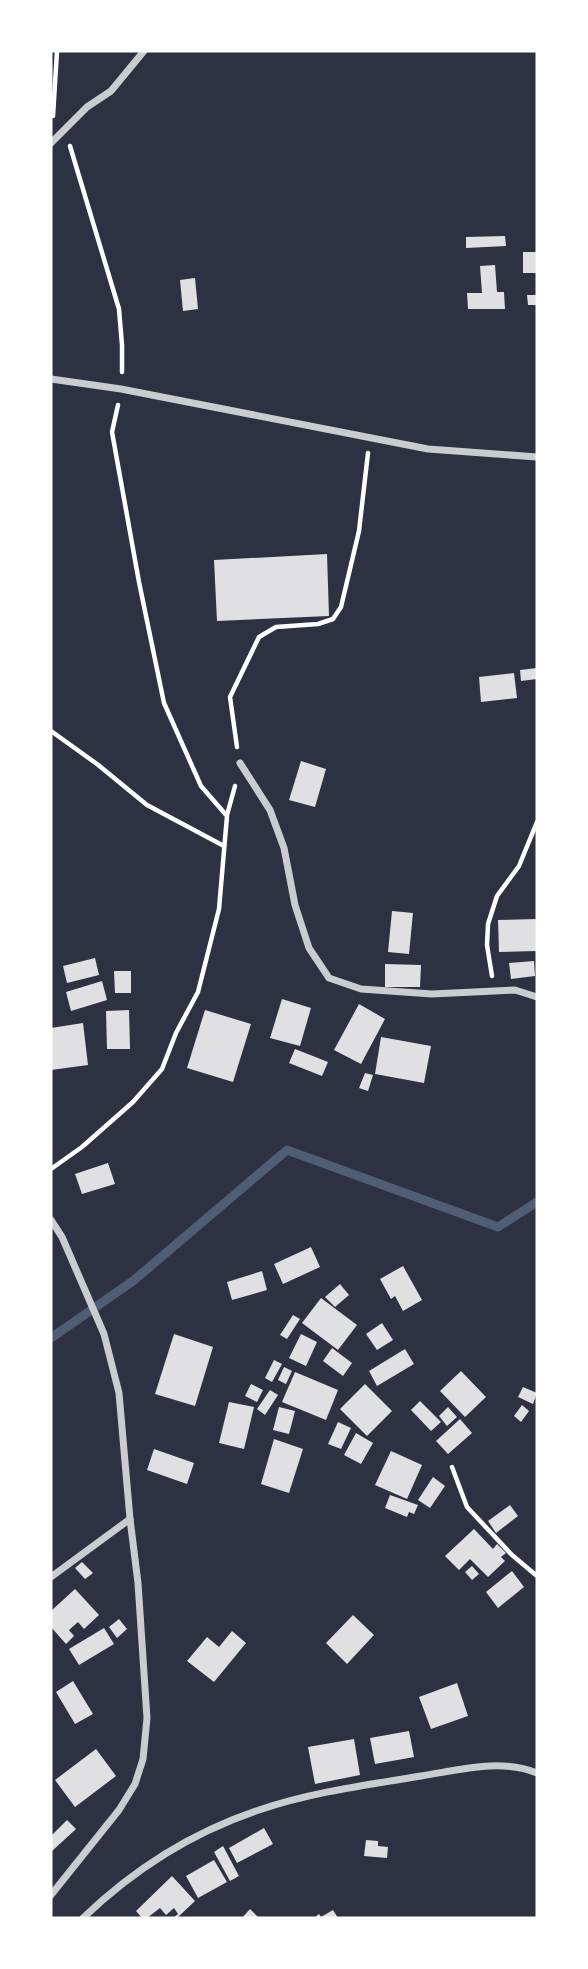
<svg xmlns="http://www.w3.org/2000/svg" width="588" height="1969" font-family="'Nunito Sans',sans-serif">
	<style>
		.lines { fill: none; stroke-linecap: round; stroke-linejoin: round }
		.stream { stroke: #4f5d75; stroke-width: 9 }
		.building { fill: #e0e0e3 }
		.path { stroke: #fff; stroke-width: 4.5 }
		.minor { stroke: #caccd0; stroke-width: 7 }
	</style>
	<rect width="100%" height="100%" fill="#2d3142"/>
	<g class="lines">
		<path class="stream" d="M 51,1338 L 133,1281 L 287,1150 L 498,1227 L 537,1202"/>
	</g>
	<g class="building">
		<path d="M 505,236 L 506,246 L 466,248 L 466,237 Z"/>
		<rect x="523" y="252" width="14" height="21"/>
		<path d="M 495,265 L 497,292 L 504,292 L 505,309 L 468,309 L 467,293 L 482,293 L 480,266 Z"/>
		<path d="M 195,278 L 198,309 L 183,311 L 180,280 Z"/>
		<path d="M 527,295 L 537,295 L 537,305 L 528,305 Z"/>
		<path d="M 327,554 L 329,616 L 217,621 L 214,560 Z"/>
		<path d="M 537,668 L 537,679 L 521,681 L 520,670 Z"/>
		<path d="M 514,673 L 517,698 L 481,702 L 479,677 Z"/>
		<path d="M 301,761 L 326,769 L 315,807 L 289,800 Z"/>
		<path d="M 392,911 L 413,913 L 409,954 L 388,952 Z"/>
		<path d="M 537,919 L 537,951 L 499,952 L 498,920 Z"/>
		<path d="M 95,958 L 99,975 L 67,983 L 63,966 Z"/>
		<path d="M 534,961 L 535,976 L 511,979 L 509,963 Z"/>
		<path d="M 385,964 L 421,965 L 420,987 L 385,987 Z"/>
		<path d="M 114,971 L 131,971 L 131,993 L 115,993 Z"/>
		<path d="M 102,981 L 107,1000 L 71,1011 L 66,992 Z"/>
		<path d="M 282,999 L 311,1008 L 300,1046 L 270,1038 Z"/>
		<path d="M 359,1004 L 385,1019 L 361,1064 L 334,1050 Z"/>
		<path d="M 129,1010 L 130,1049 L 107,1049 L 106,1011 Z"/>
		<path d="M 205,1010 L 251,1024 L 233,1082 L 187,1068 Z"/>
		<path d="M 83,1023 L 88,1065 L 51,1070 L 51,1028 Z"/>
		<path d="M 381,1037 L 431,1046 L 424,1083 L 375,1074 Z"/>
		<path d="M 295,1049 L 328,1062 L 322,1076 L 289,1063 Z"/>
		<path d="M 365,1073 L 373,1075 L 368,1091 L 359,1088 Z"/>
		<path d="M 108,1163 L 115,1184 L 82,1194 L 75,1174 Z"/>
		<path d="M 311,1247 L 320,1267 L 283,1284 L 274,1264 Z"/>
		<path d="M 403,1266 L 422,1300 L 403,1311 L 395,1296 L 391,1299 L 380,1279 Z"/>
		<path d="M 262,1271 L 267,1290 L 232,1300 L 227,1282 Z"/>
		<path d="M 340,1284 L 349,1295 L 335,1307 L 325,1297 Z"/>
		<path d="M 321,1298 L 357,1325 L 338,1350 L 302,1323 Z"/>
		<path d="M 293,1315 L 300,1319 L 287,1339 L 280,1335 Z"/>
		<path d="M 382,1323 L 393,1340 L 377,1350 L 366,1334 Z"/>
		<path d="M 174,1334 L 213,1347 L 195,1406 L 155,1394 Z"/>
		<path d="M 301,1334 L 317,1342 L 306,1366 L 289,1358 Z"/>
		<path d="M 332,1348 L 352,1363 L 343,1376 L 323,1361 Z"/>
		<path d="M 405,1349 L 414,1364 L 377,1386 L 369,1371 Z"/>
		<path d="M 274,1360 L 282,1364 L 272,1382 L 265,1378 Z"/>
		<path d="M 284,1367 L 292,1371 L 286,1384 L 278,1380 Z"/>
		<path d="M 461,1371 L 486,1397 L 465,1417 L 440,1391 Z"/>
		<path d="M 295,1372 L 338,1390 L 326,1420 L 282,1402 Z"/>
		<path d="M 251,1384 L 263,1390 L 257,1402 L 245,1396 Z"/>
		<path d="M 365,1384 L 392,1411 L 367,1436 L 340,1409 Z"/>
		<path d="M 523,1387 L 537,1393 L 533,1404 L 518,1397 Z"/>
		<path d="M 270,1390 L 278,1395 L 265,1415 L 257,1409 Z"/>
		<path d="M 420,1401 L 441,1422 L 431,1431 L 411,1410 Z"/>
		<path d="M 229,1402 L 254,1407 L 244,1449 L 219,1443 Z"/>
		<path d="M 522,1405 L 529,1411 L 521,1422 L 514,1416 Z"/>
		<path d="M 279,1407 L 295,1411 L 289,1434 L 273,1430 Z"/>
		<path d="M 448,1407 L 457,1417 L 447,1426 L 439,1416 Z"/>
		<path d="M 460,1419 L 472,1433 L 448,1454 L 436,1441 Z"/>
		<path d="M 338,1422 L 351,1428 L 341,1449 L 328,1444 Z"/>
		<path d="M 356,1433 L 373,1443 L 361,1464 L 344,1455 Z"/>
		<path d="M 274,1439 L 303,1449 L 289,1493 L 261,1484 Z"/>
		<path d="M 154,1449 L 194,1463 L 187,1484 L 147,1470 Z"/>
		<path d="M 391,1451 L 422,1465 L 407,1499 L 375,1485 Z"/>
		<path d="M 433,1477 L 445,1486 L 430,1508 L 418,1500 Z"/>
		<path d="M 390,1495 L 418,1505 L 414,1514 L 409,1512 L 407,1517 L 385,1508 Z"/>
		<path d="M 510,1505 L 518,1516 L 496,1533 L 488,1521 Z"/>
		<path d="M 474,1529 L 493,1549 L 497,1544 L 506,1553 L 501,1557 L 505,1561 L 488,1577 L 470,1559 L 459,1570 L 445,1556 Z"/>
		<path d="M 82,1562 L 93,1573 L 85,1579 L 75,1568 Z"/>
		<path d="M 472,1566 L 479,1574 L 472,1580 L 465,1572 Z"/>
		<path d="M 512,1571 L 524,1587 L 498,1608 L 486,1592 Z"/>
		<path d="M 75,1589 L 99,1615 L 84,1629 L 78,1622 L 69,1630 L 74,1636 L 66,1644 L 51,1627 L 51,1611 Z"/>
		<path d="M 353,1615 L 374,1635 L 347,1664 L 326,1643 Z"/>
		<path d="M 119,1619 L 127,1629 L 117,1638 L 109,1627 Z"/>
		<path d="M 104,1628 L 114,1644 L 79,1665 L 69,1649 Z"/>
		<path d="M 232,1631 L 246,1643 L 214,1682 L 187,1661 L 207,1637 L 219,1647 Z"/>
		<path d="M 73,1681 L 93,1714 L 75,1724 L 56,1692 Z"/>
		<path d="M 457,1683 L 468,1716 L 431,1729 L 419,1697 Z"/>
		<path d="M 409,1731 L 414,1757 L 375,1764 L 370,1738 Z"/>
		<path d="M 354,1739 L 360,1775 L 315,1784 L 308,1747 Z"/>
		<path d="M 96,1749 L 116,1776 L 75,1807 L 55,1780 Z"/>
		<path d="M 67,1820 L 76,1829 L 51,1852 L 51,1836 Z"/>
		<path d="M 264,1828 L 273,1844 L 237,1863 L 229,1848 Z"/>
		<path d="M 366,1840 L 378,1841 L 378,1846 L 388,1847 L 387,1858 L 364,1856 Z"/>
		<path d="M 223,1846 L 239,1876 L 230,1881 L 214,1852 Z"/>
		<path d="M 214,1860 L 227,1882 L 198,1898 L 186,1876 Z"/>
		<path d="M 172,1876 L 195,1901 L 177,1918 L 173,1918 L 178,1914 L 174,1908 L 166,1915 L 160,1908 L 147,1918 L 142,1918 L 136,1911 Z"/>
		<path d="M 250,1909 L 259,1918 L 242,1918 Z"/>
		<path d="M 333,1910 L 338,1918 L 314,1918 L 319,1914 L 321,1917 Z"/>
	</g>
	<g class="lines">
		<g class="path">
			<path d="M 53,116 L 57,51"/>
			<path d="M 70,146 L 119,309 L 122,345 L 122,372"/>
			<path d="M 51,731 L 97,764 L 147,805 L 224,846"/>
			<path d="M 237,747 L 230,697 L 259,637 L 276,627 L 318,624 L 333,619 L 341,607 L 359,531 L 368,453"/>
			<path d="M 227,815 L 235,786"/>
			<path d="M 492,976 L 487,945 L 488,924 L 497,896 L 519,866 L 537,822"/>
			<path d="M 51,1169 L 82,1147 L 133,1102 L 162,1069 L 176,1033 L 198,992 L 219,909 L 227,816 L 201,786 L 164,703 L 139,582 L 112,432 L 118,405"/>
			<path d="M 452,1467 L 467,1507 L 512,1555 L 537,1576"/>
		</g>
		<g class="minor">
			<path d="M 51,143 L 87,107 L 111,91 L 144,51"/>
			<path d="M 51,379 L 121,389 L 428,449 L 537,457"/>
			<path d="M 240,763 L 270,810 L 284,848 L 295,905 L 309,948 L 329,978 L 361,989 L 432,994 L 515,990 L 537,997"/>
			<path d="M 51,1220 L 62,1237 L 104,1334 L 119,1393 L 130,1519 L 138,1583 L 147,1718 L 143,1759 L 135,1784 L 119,1810 L 51,1895"/>
			<path d="M 51,1577 L 130,1519"/>
			<path d="M 83,1918 C 133,1870 193,1832 259,1810 C 312,1792 367,1785 421,1776 C 459,1770 501,1758 537,1773"/>
		</g>
	</g>
	<rect width="588" height="1969" fill="none" stroke="#ffffff" stroke-width="105"/>
</svg>
